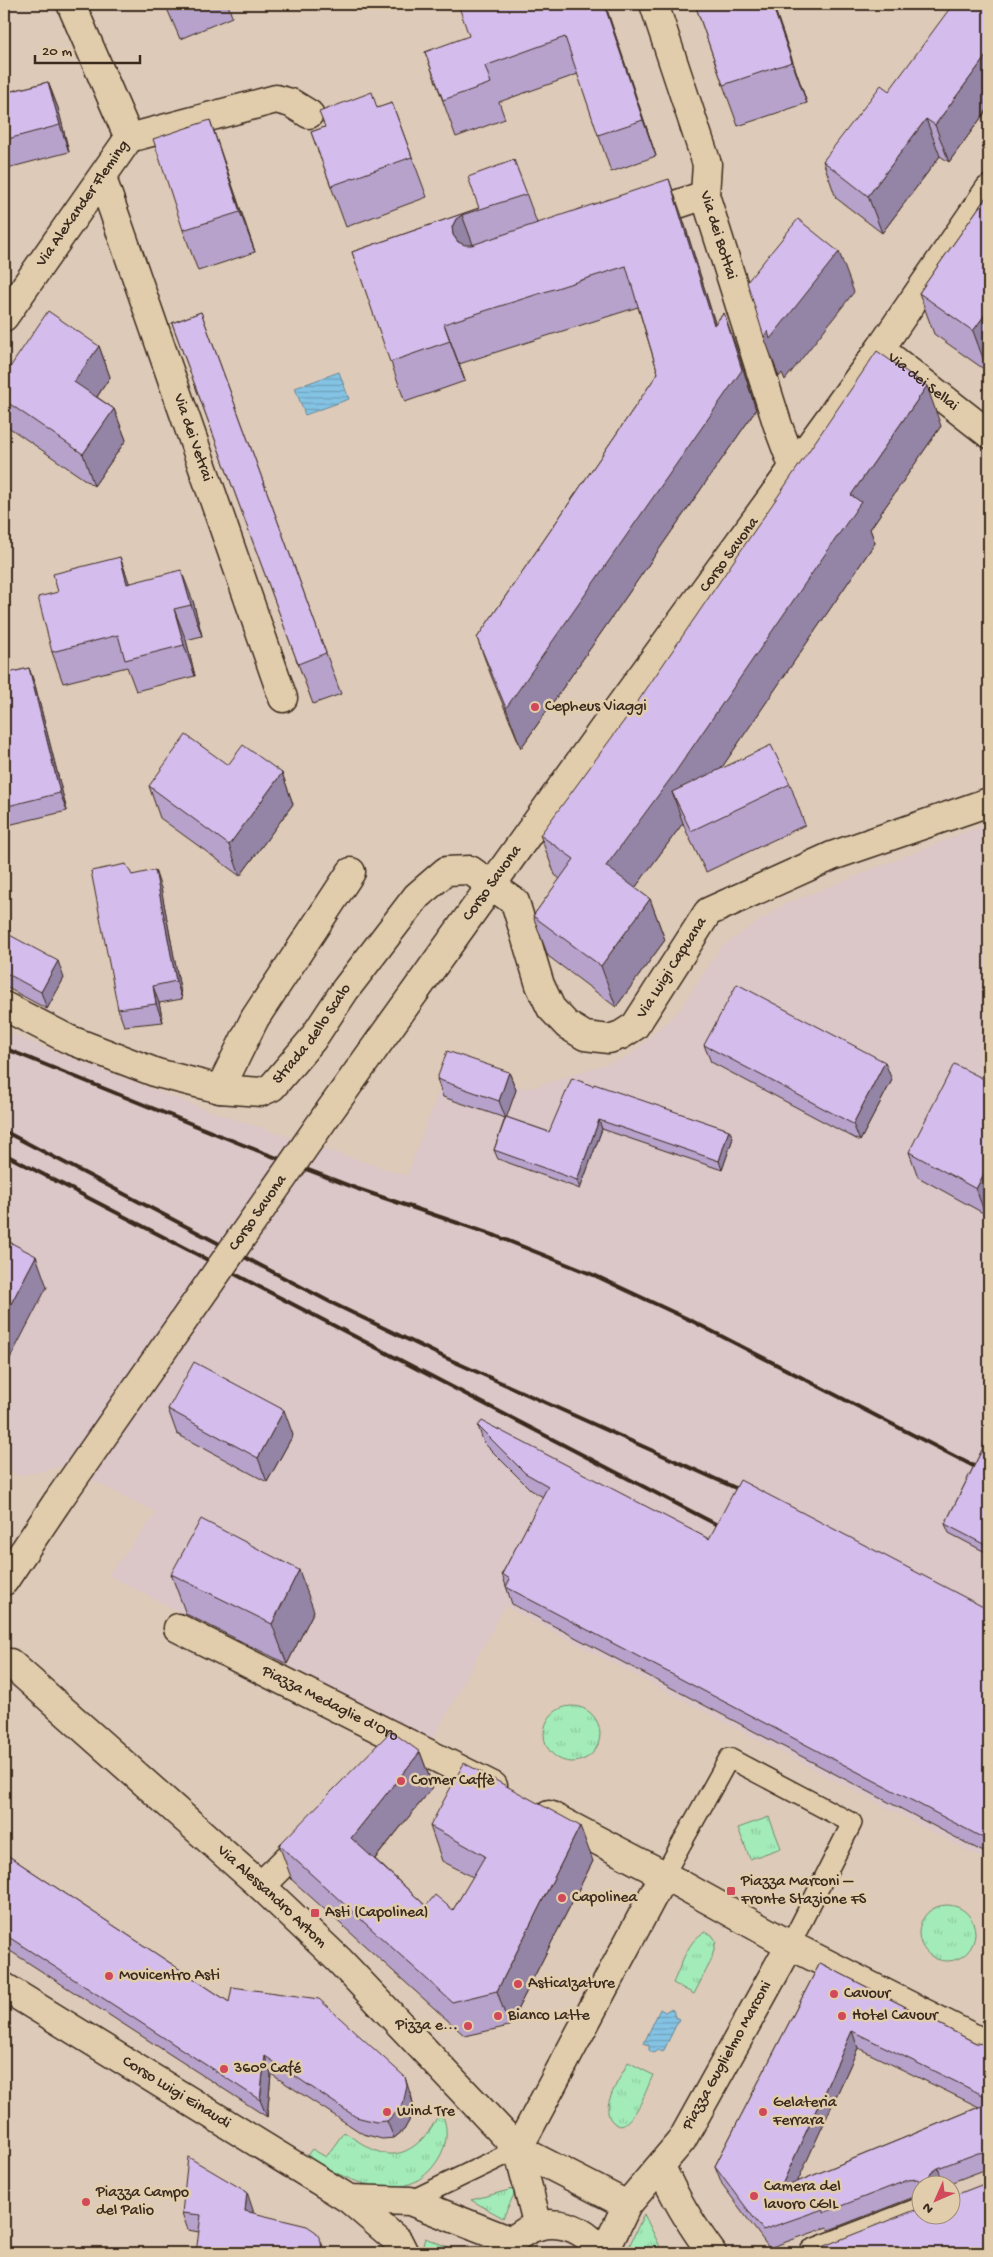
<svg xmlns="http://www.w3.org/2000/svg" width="993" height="2257" font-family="'Gochi Hand',sans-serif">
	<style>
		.built { fill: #dbc6c8 }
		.grass { fill: url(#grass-tufts); stroke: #6f8a6c }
		.water { fill: url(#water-rules); stroke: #678695 }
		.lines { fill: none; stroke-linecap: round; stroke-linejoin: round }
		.lane-casing { stroke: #3b2a1e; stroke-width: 22 }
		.street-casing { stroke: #3b2a1e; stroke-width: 31 }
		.primary-casing { stroke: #3b2a1e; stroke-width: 31 }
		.lane { stroke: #e1cdac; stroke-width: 19 }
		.street { stroke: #e1cdac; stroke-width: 28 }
		.primary { stroke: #e1cdac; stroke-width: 28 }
		.rail { stroke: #3b2a1e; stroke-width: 4 }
		.primary-bridge-casing { stroke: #3b2a1e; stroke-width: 31; stroke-linecap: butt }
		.primary-bridge { stroke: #e1cdac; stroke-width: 28 }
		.wall { fill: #b6a2cb; stroke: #3b2a1e; fill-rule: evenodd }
		.shaded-wall { fill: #9484a5; stroke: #3b2a1e }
		.building { fill: #d4bcec; stroke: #3b2a1e }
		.poi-dot { fill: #d1495b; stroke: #e1cdac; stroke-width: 2 }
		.labels { text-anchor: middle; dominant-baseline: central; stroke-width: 5; stroke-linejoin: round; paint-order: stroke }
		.street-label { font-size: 16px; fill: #3b2a1e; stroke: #e1cdac }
		.poi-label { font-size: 16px; fill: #3b2a1e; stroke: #e1cdac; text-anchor: start }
	</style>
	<defs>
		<pattern id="grass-tufts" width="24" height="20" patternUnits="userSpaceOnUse" patternTransform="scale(1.25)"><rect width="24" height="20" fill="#a3ebb9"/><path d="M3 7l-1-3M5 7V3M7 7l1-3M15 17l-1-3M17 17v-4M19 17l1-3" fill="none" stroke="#8dca9f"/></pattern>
		<pattern id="water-rules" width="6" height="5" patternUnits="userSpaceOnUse" patternTransform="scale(1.25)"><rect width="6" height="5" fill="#84c3e4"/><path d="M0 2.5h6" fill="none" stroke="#6d9fb8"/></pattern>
	</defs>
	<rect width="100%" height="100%" fill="#decab9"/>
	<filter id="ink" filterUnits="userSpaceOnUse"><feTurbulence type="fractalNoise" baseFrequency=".02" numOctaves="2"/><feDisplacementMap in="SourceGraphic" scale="10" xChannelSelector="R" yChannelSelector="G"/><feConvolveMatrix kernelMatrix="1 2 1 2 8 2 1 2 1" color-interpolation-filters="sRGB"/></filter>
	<g filter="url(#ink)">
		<path class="built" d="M 989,823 L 989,1862 L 505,1606 L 432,1741 L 108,1575 L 157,1513 L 64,1466 L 20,1476 L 4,1468 L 4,1030 L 42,1047 L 207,1110 L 407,1176 L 450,1061 L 528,1089 L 628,1057 L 680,1010 L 721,947 L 783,905 Z"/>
		<g class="grass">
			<circle cx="572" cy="1734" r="28"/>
			<path d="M 769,1817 L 781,1848 L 750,1859 L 738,1828 Z"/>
			<circle cx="947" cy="1933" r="28"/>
			<path d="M 706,1932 L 712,1935 L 716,1941 L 711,1961 L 694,1994 L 673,1983 C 681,1966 688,1938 706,1932 Z"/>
			<path d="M 628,2062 L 653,2075 C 645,2092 638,2118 620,2126 C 592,2116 620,2080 628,2062 Z"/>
			<path d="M 440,2110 C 449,2127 448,2142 439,2158 C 406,2212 347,2180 306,2157 L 312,2149 L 326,2157 L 344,2132 C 356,2140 369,2149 382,2153 C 409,2160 432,2133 440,2110 Z"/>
			<path d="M 517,2188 L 503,2218 L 471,2200 Z"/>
			<path d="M 644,2214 L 663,2253 L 626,2253 Z"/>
			<path d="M 425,2238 L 463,2253 L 427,2253 L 422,2249 Z"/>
		</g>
		<g class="water">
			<path d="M 339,372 L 349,399 L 305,415 L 295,388 Z"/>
			<path d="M 660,2009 L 665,2012 L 670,2009 L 673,2010 L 675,2017 L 679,2019 L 663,2052 L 658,2050 L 653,2053 L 649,2050 L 649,2045 L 644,2043 Z"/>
		</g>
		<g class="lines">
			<g class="lane-casing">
				<g id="lane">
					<path d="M 664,1875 L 729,1758 L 852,1823 L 790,1945"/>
					<path d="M 410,2201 L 518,2149"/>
				</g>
			</g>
			<g class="street-casing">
				<g id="street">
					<path id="s1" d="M 654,4 L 707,164 L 705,195 L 778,426 L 793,466"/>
					<path d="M 129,138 L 276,99 L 291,103 L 309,114"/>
					<path id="s2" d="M 102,178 L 283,698"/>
					<path d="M 642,216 L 705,195"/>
					<path id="s3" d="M 4,317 L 129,138 L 71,4"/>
					<path id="s4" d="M 880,349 L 989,434"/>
					<path id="s5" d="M 4,1006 L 68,1039 L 157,1073 L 220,1089 L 261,1092 L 272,1087 L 312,1040 L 345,990 L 417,896 L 446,871 L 470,870 L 515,902 L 540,985 L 551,1008 L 567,1025 L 585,1036 L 609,1039 L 621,1035 L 635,1026 L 708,912 L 832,856 L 989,802"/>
					<path d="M 220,1089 L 255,1018 L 351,872"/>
					<path id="s6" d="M 178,1628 L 493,1786"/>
					<path id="s7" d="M 10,1663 L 261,1886 L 339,1960 L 518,2149 L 627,2205"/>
					<path d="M 549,1815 L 664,1875 L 790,1945 L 682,2140 L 627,2205 L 604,2253"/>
					<path d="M 261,1886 L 311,1836"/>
					<path d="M 790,1945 L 989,2046"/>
					<path d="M 661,2166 C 674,2197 692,2226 712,2253"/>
					<path d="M 538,2226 L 518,2149 L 664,1875"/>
				</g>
			</g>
			<g class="primary-casing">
				<g id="primary">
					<path id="s8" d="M 326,1116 L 614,714 L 880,349 L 989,190"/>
					<path d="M 4,1581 L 57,1502"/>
					<path id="s9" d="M 4,1987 L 349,2199 L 398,2241 L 404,2253"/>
					<path d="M 349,2199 L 410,2201 L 511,2241"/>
					<path d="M 502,2253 C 531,2214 574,2215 603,2253"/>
					<path d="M 814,2253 L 920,2212"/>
				</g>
			</g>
			<use href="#lane" class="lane"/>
			<use href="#street" class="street"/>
			<use href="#primary" class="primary"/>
			<g class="rail">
				<path d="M 4,1048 L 246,1146 L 358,1189 L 496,1236 L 596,1276 L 692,1321 L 989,1474"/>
				<path d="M 4,1131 L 332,1303 L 446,1358 L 749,1494"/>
				<path d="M 4,1154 L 729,1531"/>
			</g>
			<g class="primary-bridge-casing">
				<g id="primary-bridge">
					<path id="s10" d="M 57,1502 L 326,1116"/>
				</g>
			</g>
			<use href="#primary-bridge" class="primary-bridge"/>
		</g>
		<g class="wall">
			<path d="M 165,4 L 228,4 L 232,17 L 180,39 Z"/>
			<path d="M 605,4 L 656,156 L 611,172 L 578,74 L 499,102 L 505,119 L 456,137 L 425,52 Z"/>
			<path d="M 695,4 L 773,4 L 807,103 L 738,126 L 723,85 Z"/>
			<path d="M 989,4 L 989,107 L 949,162 L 940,156 L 882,233 L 836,198 L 823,161 L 889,91 Z"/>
			<path d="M 48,82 L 58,108 L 69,152 L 4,169 L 4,93 Z"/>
			<path d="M 392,103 L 427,197 L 346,227 L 311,132 Z"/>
			<path d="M 514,160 L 537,223 L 683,219 L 715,323 L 724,313 L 738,353 L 756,410 L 521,748 L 492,678 L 477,638 L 658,373 L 638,307 L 459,364 L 465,381 L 405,402 L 352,252 L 479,208 Z"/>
			<path d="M 224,161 L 255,252 L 198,271 L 183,230 Z"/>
			<path d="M 989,193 L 988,372 L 934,334 L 919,293 Z"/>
			<path d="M 201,312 L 341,694 L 313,704 L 172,323 Z"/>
			<path d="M 99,346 L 110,377 L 97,397 L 114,409 L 126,440 L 94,486 L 4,424 L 4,376 Z"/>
			<path d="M 941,426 L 870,529 L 875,543 L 720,770 L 790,784 L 805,825 L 706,872 L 687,833 L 683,823 L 635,888 L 650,899 L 665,940 L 616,1007 L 548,956 L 533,916 L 560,879 L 555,875 L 540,835 Z"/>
			<path d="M 120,557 L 129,583 L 193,601 L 202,636 L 186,640 L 195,676 L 136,691 L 127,667 L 63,683 L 52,652 L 58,592 Z"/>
			<path d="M 29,668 L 35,685 L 67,811 L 8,825 L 4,813 L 4,674 Z"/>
			<path d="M 228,765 L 282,773 L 293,804 L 240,876 L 160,818 L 149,786 Z"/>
			<path d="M 132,875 L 161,888 L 182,999 L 159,1003 L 163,1022 L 124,1026 L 118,1009 Z"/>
			<path d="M 4,932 L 64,978 L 47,1009 L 4,986 Z"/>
			<path d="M 704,1045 L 892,1080 L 860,1141 L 711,1062 Z"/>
			<path d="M 509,1072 L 516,1090 L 506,1117 L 549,1132 L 593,1086 L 729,1130 L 733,1138 L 722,1170 L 602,1129 L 580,1189 L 498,1159 L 494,1150 L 505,1118 L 443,1097 L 437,1079 Z"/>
			<path d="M 989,1079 L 989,1207 L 985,1214 L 918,1177 L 909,1152 L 988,1081 Z"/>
			<path d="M 168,1409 L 293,1435 L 267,1482 L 177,1434 Z"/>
			<path d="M 478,1426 L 709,1539 L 989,1610 L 989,1855 L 512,1604 L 502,1574 L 543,1497 L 531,1490 L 484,1443 Z"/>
			<path d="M 989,1436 L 989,1554 L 949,1533 L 945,1524 Z"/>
			<path d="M 171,1574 L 314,1611 L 287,1664 L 186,1614 Z"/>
			<path d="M 420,1752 L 433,1787 L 375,1859 L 426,1906 L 453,1910 L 473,1877 L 442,1861 L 430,1826 L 593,1861 L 509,2026 L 465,2036 L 292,1880 L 279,1845 Z"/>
			<path d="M 4,1853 L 229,2002 L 411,2094 L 413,2103 L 409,2121 L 404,2130 L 394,2138 L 382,2139 L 363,2134 L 271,2074 L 267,2117 L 4,1947 Z"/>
			<path d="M 820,1963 L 976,2043 L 989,2046 L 989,2170 L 984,2170 L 947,2184 L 920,2184 L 920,2197 L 914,2197 L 829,2230 L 828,2227 L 769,2248 L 722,2184 L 715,2166 ZM 858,2048 L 979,2107 L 797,2182 Z"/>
			<path d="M 253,2210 L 253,2213 L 199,2232 L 188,2230 L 182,2213 Z"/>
		</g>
		<g class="shaded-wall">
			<path d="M 604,4 L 605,4 L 656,156 L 643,120 Z"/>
			<path d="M 772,4 L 773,4 L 807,103 L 792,62 Z"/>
			<path d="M 989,52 L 989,107 L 949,162 L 935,125 Z"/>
			<path d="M 48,82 L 58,108 L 69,152 L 60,125 Z"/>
			<path d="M 926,119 L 940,156 L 882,233 L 868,196 Z"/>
			<path d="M 210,120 L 224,161 L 255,252 L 240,212 Z"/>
			<path d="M 669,179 L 683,219 L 728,365 L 714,325 Z"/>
			<path d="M 462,215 L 477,255 L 471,259 L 453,235 L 452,227 L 456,219 Z"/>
			<path d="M 839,252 L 854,292 L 785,380 L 782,373 L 779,377 L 764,337 L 768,331 Z"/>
			<path d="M 989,309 L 989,370 L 988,372 L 973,331 Z"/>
			<path d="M 724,313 L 738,353 L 756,410 L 521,748 L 506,708 Z"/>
			<path d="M 444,324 L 459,364 L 465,381 L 450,341 Z"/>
			<path d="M 99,346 L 110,377 L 86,413 L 74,382 Z"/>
			<path d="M 927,386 L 941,426 L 870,529 L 875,543 L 686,820 L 672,792 L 683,823 L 621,907 L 606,866 L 851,495 Z"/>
			<path d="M 114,409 L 126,440 L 94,486 L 83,454 Z"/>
			<path d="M 120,557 L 131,588 L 127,584 Z"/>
			<path d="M 181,570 L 193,601 L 202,636 L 191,605 Z"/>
			<path d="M 174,609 L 186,640 L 195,676 L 184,645 Z"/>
			<path d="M 29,668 L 35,685 L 67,811 L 60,793 Z"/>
			<path d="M 282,773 L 293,804 L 240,876 L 229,845 Z"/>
			<path d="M 155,870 L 161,888 L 182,999 L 176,981 Z"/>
			<path d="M 650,899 L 665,940 L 616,1007 L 601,966 Z"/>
			<path d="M 58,961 L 64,978 L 47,1009 L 41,992 Z"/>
			<path d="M 153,986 L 159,1003 L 163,1022 L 156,1004 Z"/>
			<path d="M 885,1062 L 892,1080 L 860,1141 L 853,1124 Z"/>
			<path d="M 509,1072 L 516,1090 L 506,1119 L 499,1101 Z"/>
			<path d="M 599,1120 L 602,1129 L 580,1189 L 577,1180 Z"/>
			<path d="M 729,1130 L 733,1138 L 722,1170 L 719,1161 Z"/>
			<path d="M 989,1164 L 989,1207 L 985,1214 L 976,1189 Z"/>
			<path d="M 36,1256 L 47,1287 L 4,1370 L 4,1317 Z"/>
			<path d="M 284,1410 L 293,1435 L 267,1482 L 258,1458 Z"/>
			<path d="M 299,1570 L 314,1611 L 287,1664 L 272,1624 Z"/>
			<path d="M 420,1752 L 433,1787 L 364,1872 L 351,1838 Z"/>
			<path d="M 580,1826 L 593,1861 L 509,2026 L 497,1991 Z"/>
			<path d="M 852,2031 L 858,2048 L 786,2207 L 780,2189 Z"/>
			<path d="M 265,2056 L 271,2074 L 267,2117 L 260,2100 Z"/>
			<path d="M 405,2077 L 413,2103 L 409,2121 L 404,2130 L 394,2138 L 387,2121 Z"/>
			<path d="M 938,2168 L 944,2184 L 929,2184 L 928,2181 L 931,2173 Z"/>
			<path d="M 247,2192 L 253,2210 L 251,2228 L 245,2211 Z"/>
			<path d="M 321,2241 L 325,2253 L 322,2253 Z"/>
		</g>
		<g class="building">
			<path d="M 458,4 L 604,4 L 643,120 L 598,135 L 565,37 L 485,66 L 491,83 L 443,100 L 425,52 L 469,36 Z"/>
			<path d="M 695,4 L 772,4 L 792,62 L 723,85 Z"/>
			<path d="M 953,4 L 989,4 L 989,52 L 935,125 L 926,119 L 868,196 L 823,161 L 881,85 L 889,91 Z"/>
			<path d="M 48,82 L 60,125 L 4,140 L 4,93 Z"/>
			<path d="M 372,92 L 377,108 L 392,103 L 412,157 L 331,186 L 311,132 L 325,127 L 319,112 Z"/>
			<path d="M 210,120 L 240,212 L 183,230 L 153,139 Z"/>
			<path d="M 514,160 L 527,194 L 462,215 L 456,219 L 452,227 L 453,235 L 458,242 L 465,245 L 472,245 L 669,179 L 714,325 L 724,313 L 742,370 L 506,708 L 477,638 L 658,373 L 626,266 L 444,324 L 450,341 L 390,362 L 352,252 L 479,208 L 468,177 Z"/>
			<path d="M 989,193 L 989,309 L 973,331 L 919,293 Z"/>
			<path d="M 798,219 L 839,252 L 770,339 L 768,331 L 764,337 L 747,282 Z"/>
			<path d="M 48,311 L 99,346 L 74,382 L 114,409 L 83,454 L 4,400 L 4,376 Z"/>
			<path d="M 201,312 L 326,653 L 298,664 L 172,323 Z"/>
			<path d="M 877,351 L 927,386 L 851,495 L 861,502 L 674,774 L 606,866 L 650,899 L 601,966 L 533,916 L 574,859 L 540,835 L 632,710 Z"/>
			<path d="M 120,557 L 127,584 L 181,570 L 191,605 L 174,609 L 184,645 L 125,660 L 118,635 L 52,652 L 38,597 L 58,592 L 53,574 Z"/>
			<path d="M 29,668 L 60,793 L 4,807 L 4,674 Z"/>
			<path d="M 186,735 L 228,765 L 243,745 L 282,773 L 229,845 L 149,786 Z"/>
			<path d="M 771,745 L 790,784 L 691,831 L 672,792 Z"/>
			<path d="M 126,864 L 132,875 L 155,870 L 176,981 L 153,986 L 156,1004 L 118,1009 L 91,871 Z"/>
			<path d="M 4,932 L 58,961 L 41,992 L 4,972 Z"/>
			<path d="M 737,984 L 885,1062 L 853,1124 L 704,1045 Z"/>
			<path d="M 447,1051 L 509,1072 L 499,1101 L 437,1079 Z"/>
			<path d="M 954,1064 L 988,1081 L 989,1079 L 989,1164 L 976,1189 L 909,1152 Z"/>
			<path d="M 572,1078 L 593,1086 L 594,1084 L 729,1130 L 719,1161 L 599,1120 L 577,1180 L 494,1150 L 506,1117 L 549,1132 Z"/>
			<path d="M 4,1239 L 36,1256 L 4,1317 Z"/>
			<path d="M 194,1362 L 284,1410 L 258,1458 L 168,1409 Z"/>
			<path d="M 482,1421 L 709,1539 L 740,1480 L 989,1610 L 989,1841 L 506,1587 L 510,1579 L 502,1574 L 548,1486 L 525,1473 L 478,1426 Z"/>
			<path d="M 989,1436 L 989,1547 L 945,1524 Z"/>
			<path d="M 201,1519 L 299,1570 L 272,1624 L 171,1574 Z"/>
			<path d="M 391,1731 L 420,1752 L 351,1838 L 426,1906 L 435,1895 L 453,1910 L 485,1856 L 430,1826 L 464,1763 L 580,1826 L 497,1991 L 452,2002 L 279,1845 Z"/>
			<path d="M 4,1853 L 229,2002 L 232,1987 L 319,1999 L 405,2077 L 407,2086 L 403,2104 L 397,2112 L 387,2121 L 376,2122 L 356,2117 L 265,2056 L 260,2100 L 4,1934 Z"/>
			<path d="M 820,1963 L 976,2043 L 985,2044 L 989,2046 L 989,2098 L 852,2031 L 780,2189 L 989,2103 L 989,2154 L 986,2152 L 978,2153 L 938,2168 L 931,2173 L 928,2181 L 929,2184 L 925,2184 L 924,2183 L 917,2179 L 908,2180 L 823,2213 L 823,2209 L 763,2230 L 715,2166 Z"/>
			<path d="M 188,2157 L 247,2192 L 245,2211 L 307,2226 L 316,2232 L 321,2241 L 322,2253 L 196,2253 L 201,2215 L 182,2213 Z"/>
			<path d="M 989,2182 L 989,2253 L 818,2253 L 819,2248 L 920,2208 L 920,2214 L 950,2214 L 950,2197 Z"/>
		</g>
	</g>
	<g class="poi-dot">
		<circle cx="535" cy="707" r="5"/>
		<circle cx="401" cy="1781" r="5"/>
		<rect x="726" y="1886" width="10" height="10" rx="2.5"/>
		<circle cx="562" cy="1898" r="5"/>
		<rect x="310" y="1908" width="10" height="10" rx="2.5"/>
		<circle cx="109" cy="1976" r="5"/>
		<circle cx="518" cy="1984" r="5"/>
		<circle cx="834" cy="1994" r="5"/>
		<circle cx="498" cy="2016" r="5"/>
		<circle cx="842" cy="2016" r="5"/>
		<circle cx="468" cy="2026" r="5"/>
		<circle cx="224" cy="2069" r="5"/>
		<circle cx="387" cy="2112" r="5"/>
		<circle cx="763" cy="2112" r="5"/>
		<circle cx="754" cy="2196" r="5"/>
		<circle cx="86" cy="2202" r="5"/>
	</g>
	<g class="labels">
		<g class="street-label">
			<text stroke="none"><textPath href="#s3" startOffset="138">Via Alexander Fleming</textPath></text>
			<text stroke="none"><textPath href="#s1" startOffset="242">Via dei Bottai</textPath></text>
			<text stroke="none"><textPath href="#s4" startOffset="54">Via dei Sellai</textPath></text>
			<text stroke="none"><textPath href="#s2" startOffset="275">Via dei Vetrai</textPath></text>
			<text stroke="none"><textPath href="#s8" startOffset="691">Corso Savona</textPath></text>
			<text stroke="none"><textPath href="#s8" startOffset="286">Corso Savona</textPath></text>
			<text stroke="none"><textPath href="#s5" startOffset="922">Via Luigi Capuana</textPath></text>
			<text stroke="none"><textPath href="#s5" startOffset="352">Strada dello Scalo</textPath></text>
			<text stroke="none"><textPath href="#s10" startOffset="352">Corso Savona</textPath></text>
			<text stroke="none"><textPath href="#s6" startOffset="170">Piazza Medaglie d'Oro</textPath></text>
			<text stroke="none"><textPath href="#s7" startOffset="351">Via Alessandro Artom</textPath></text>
			<text transform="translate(728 2056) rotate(-61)">Piazza Guglielmo Marconi</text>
			<text stroke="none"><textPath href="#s9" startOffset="202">Corso Luigi Einaudi</textPath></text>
		</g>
		<g class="poi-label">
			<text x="545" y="707">Cepheus Viaggi</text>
			<text x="411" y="1781">Corner Caffè</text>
			<text x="741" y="1882">Piazza Marconi –<tspan x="741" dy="18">Fronte Stazione FS</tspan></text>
			<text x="572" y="1898">Capolinea</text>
			<text x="325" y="1913">Asti (Capolinea)</text>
			<text x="119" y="1976">Movicentro Asti</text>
			<text x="528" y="1984">Asticalzature</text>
			<text x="844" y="1994">Cavour</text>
			<text x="508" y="2016">Bianco Latte</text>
			<text x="852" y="2016">Hotel Cavour</text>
			<text x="458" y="2026" text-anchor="end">Pizza e...</text>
			<text x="234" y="2069">360° Café</text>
			<text x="773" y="2103">Gelateria<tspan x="773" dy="18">Ferrara</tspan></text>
			<text x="397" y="2112">Wind Tre</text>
			<text x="764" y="2187">Camera del<tspan x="764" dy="18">lavoro CGIL</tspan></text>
			<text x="96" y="2193">Piazza Campo<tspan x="96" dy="18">del Palio</tspan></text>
		</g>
	</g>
	<rect width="993" height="2257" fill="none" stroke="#e1cdac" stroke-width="20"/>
	<rect x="10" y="10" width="973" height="2237" fill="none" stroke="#3b2a1e" stroke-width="2" filter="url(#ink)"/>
	<g transform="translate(936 2200) rotate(225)"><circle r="24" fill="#e1cdac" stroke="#9f8c73"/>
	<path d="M0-4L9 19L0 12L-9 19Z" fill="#d1495b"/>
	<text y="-8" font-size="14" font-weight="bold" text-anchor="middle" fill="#3b2a1e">N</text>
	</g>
	<path d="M35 55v8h105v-8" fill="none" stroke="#3b2a1e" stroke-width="2.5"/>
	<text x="42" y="55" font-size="15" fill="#3b2a1e" stroke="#e1cdac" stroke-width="4" paint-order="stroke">20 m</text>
</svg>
